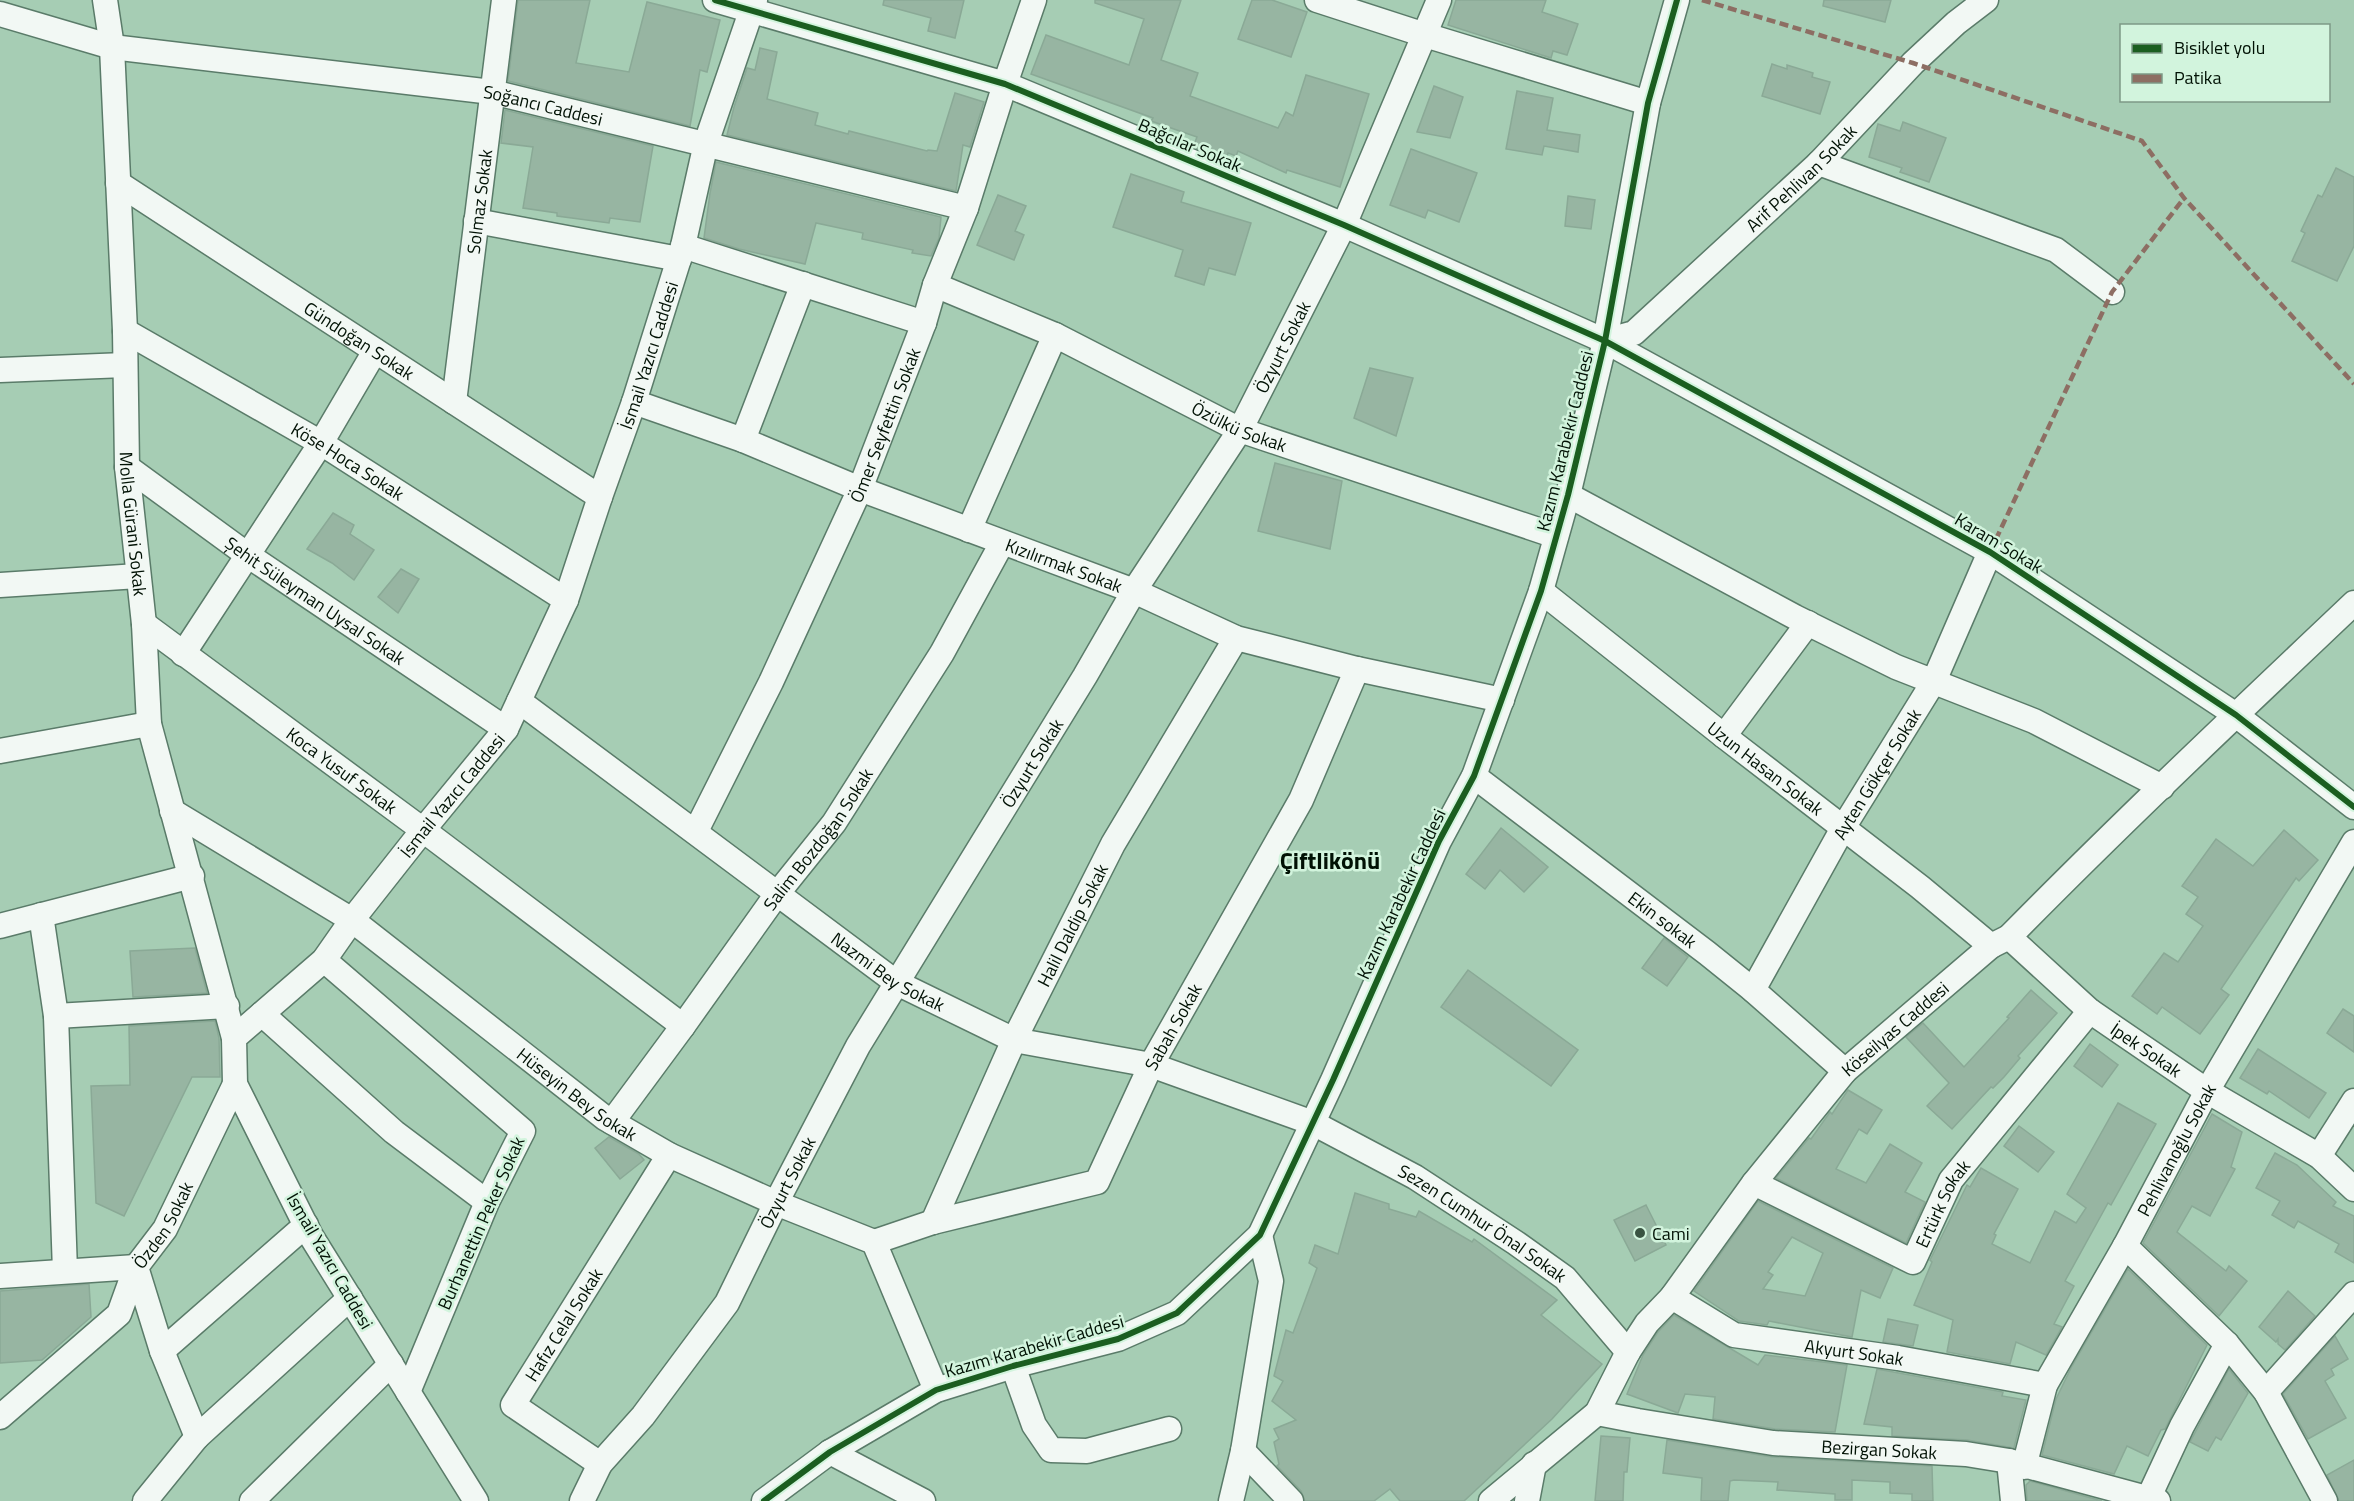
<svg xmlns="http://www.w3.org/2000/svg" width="2354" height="1501" font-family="'Titillium Web',sans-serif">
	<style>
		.building { fill: #97b5a2; stroke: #8aa996; stroke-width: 1.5; fill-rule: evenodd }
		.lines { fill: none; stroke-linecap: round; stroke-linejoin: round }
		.minor-casing { stroke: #5a7b69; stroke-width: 27 }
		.minor { stroke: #f2f8f4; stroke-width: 24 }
		.quiet { stroke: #8d6e63; stroke-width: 4.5; stroke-dasharray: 9 4.5; stroke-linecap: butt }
		.cycleway-casing { stroke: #d2f4dd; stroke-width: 10 }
		.cycleway { stroke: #1b5e20; stroke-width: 6 }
		.poi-dot { fill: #3a5342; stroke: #d2f4dd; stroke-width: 2 }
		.labels { text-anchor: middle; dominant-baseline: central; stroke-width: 5; stroke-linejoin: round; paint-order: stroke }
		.street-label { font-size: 18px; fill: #001104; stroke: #d2f4dd }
		.poi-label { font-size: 18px; fill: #001104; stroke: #d2f4dd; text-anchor: start }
		.district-label { font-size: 24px; font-weight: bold; fill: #001104; stroke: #d2f4dd }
	</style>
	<rect width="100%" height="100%" fill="#a6cdb4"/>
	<g class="building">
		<path d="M 518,0 L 590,0 L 576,63 L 629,72 L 647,2 L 720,20 L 707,72 L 700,70 L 690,126 L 508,81 Z"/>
		<path d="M 884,0 L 964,0 L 955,38 L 928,31 L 931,18 L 883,5 Z"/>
		<path d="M 1095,0 L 1181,0 L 1161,60 L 1198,73 L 1190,96 L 1278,128 L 1286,112 L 1293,116 L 1306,75 L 1369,94 L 1340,187 L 1287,170 L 1286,173 L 1238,151 L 1236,156 L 1228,153 L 1226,160 L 1193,147 L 1197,137 L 1151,121 L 1153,118 L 1031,74 L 1046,35 L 1129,65 L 1144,19 L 1095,3 Z"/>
		<path d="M 1252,0 L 1272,0 L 1307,12 L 1291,57 L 1238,39 Z"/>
		<path d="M 1456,0 L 1546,0 L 1542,12 L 1578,24 L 1567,55 L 1553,51 L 1551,58 L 1448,25 Z"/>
		<path d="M 1824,0 L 1891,0 L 1885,22 L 1823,6 Z"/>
		<path d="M 760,48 L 777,52 L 767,99 L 818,113 L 815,125 L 848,134 L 849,131 L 927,151 L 928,150 L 937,151 L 955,93 L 984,102 L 970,147 L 963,145 L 956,191 L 727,135 L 734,107 L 747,68 L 755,70 Z"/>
		<path d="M 1772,64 L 1787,69 L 1787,65 L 1813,73 L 1812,77 L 1830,82 L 1820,114 L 1762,96 Z"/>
		<path d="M 1434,86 L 1463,97 L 1450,138 L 1417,132 Z"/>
		<path d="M 1517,91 L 1553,98 L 1547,130 L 1580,135 L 1578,152 L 1544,146 L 1542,155 L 1506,149 Z"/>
		<path d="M 505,110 L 653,146 L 640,222 L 610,218 L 609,223 L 557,216 L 557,213 L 523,208 L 533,147 L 501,143 Z"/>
		<path d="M 1903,122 L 1946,138 L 1929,182 L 1900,172 L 1902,168 L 1869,157 L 1878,124 L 1900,131 Z"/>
		<path d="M 1411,149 L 1477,173 L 1459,222 L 1428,210 L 1425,218 L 1390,205 Z"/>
		<path d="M 716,162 L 941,217 L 939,238 L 931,256 L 912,253 L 913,250 L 862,239 L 863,233 L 816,223 L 805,264 L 739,249 L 704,238 L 710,193 Z"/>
		<path d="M 2336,168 L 2354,177 L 2354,246 L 2337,281 L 2292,261 L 2305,233 L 2301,231 L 2318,195 L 2322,197 Z"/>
		<path d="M 1131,174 L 1184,192 L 1181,202 L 1251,223 L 1235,275 L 1209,268 L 1204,285 L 1175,276 L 1183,250 L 1113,227 Z"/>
		<path d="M 998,195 L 1026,206 L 1015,231 L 1024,235 L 1014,260 L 977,245 Z"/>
		<path d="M 1568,196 L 1595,200 L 1591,229 L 1565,226 Z"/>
		<path d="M 1370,368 L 1413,378 L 1396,436 L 1354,418 Z"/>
		<path d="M 1275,463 L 1342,481 L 1330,549 L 1258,531 Z"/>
		<path d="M 333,513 L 354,525 L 350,534 L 374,550 L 354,580 L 332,563 L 307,549 Z"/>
		<path d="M 401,569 L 419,579 L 398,613 L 378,597 Z"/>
		<path d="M 1501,828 L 1548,867 L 1524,892 L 1500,870 L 1485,889 L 1466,874 Z"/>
		<path d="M 2284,830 L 2318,860 L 2299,881 L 2296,878 L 2221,989 L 2229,995 L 2200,1034 L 2162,1007 L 2157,1014 L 2132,996 L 2164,953 L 2178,962 L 2203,926 L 2186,914 L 2198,897 L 2182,886 L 2216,839 L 2253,866 Z"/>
		<path d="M 1664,938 L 1688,957 L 1667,986 L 1642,968 Z"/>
		<path d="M 195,948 L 207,993 L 133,997 L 130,951 Z"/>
		<path d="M 1468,970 L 1578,1050 L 1551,1086 L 1441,1007 Z"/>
		<path d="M 2031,990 L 2057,1013 L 2018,1056 L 2020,1058 L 2004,1077 L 1993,1088 L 1991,1087 L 1952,1129 L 1927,1106 L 1949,1083 L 1906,1037 L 1923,1023 L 1964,1067 L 2009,1018 L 2007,1017 Z"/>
		<path d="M 2343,1009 L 2354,1016 L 2354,1052 L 2327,1033 Z"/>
		<path d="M 215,1021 L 219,1038 L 220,1077 L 192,1077 L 124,1216 L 96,1203 L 91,1086 L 130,1085 L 129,1026 Z"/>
		<path d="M 2090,1044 L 2118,1065 L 2102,1087 L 2074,1066 Z"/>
		<path d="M 2258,1049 L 2326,1093 L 2309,1118 L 2269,1091 L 2267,1094 L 2240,1078 Z"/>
		<path d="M 1848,1090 L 1882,1110 L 1867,1134 L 1859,1129 L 1836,1169 L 1866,1183 L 1890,1144 L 1922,1163 L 1905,1192 L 1925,1202 L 1906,1243 L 1776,1178 L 1809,1138 L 1811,1139 L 1830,1112 L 1832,1114 Z"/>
		<path d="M 2118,1103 L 2156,1124 L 2111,1205 L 2108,1203 L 2065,1281 L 2074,1286 L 2054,1324 L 2062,1327 L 2046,1355 L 2016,1342 L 2010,1364 L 1947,1352 L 1953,1320 L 1914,1305 L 1932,1262 L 1930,1260 L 1967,1185 L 1970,1187 L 1981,1168 L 2018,1189 L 1994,1234 L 1996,1235 L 1992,1244 L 2030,1263 L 2055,1211 L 2076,1223 L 2086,1208 L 2067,1194 Z"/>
		<path d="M 2212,1114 L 2242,1132 L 2231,1167 L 2235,1169 L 2210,1216 L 2192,1206 L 2177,1232 L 2226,1271 L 2229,1266 L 2247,1281 L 2219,1316 L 2143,1243 Z"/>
		<path d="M 2019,1126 L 2054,1152 L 2038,1172 L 2004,1146 Z"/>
		<path d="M 609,1137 L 639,1154 L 644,1160 L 620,1179 L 595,1148 Z"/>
		<path d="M 2275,1153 L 2297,1165 L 2336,1202 L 2333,1206 L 2354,1216 L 2354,1263 L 2335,1252 L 2339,1244 L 2298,1221 L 2294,1228 L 2272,1215 L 2280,1201 L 2256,1188 Z"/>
		<path d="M 1355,1193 L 1389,1204 L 1389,1209 L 1416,1217 L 1419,1211 L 1472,1242 L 1474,1239 L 1557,1300 L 1541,1315 L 1602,1364 L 1552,1419 L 1464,1501 L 1400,1501 L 1390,1489 L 1374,1501 L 1305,1501 L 1301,1491 L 1277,1466 L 1279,1464 L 1274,1442 L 1279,1439 L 1274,1429 L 1296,1420 L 1272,1401 L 1283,1381 L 1274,1376 L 1286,1330 L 1293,1333 L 1317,1268 L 1309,1263 L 1315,1245 L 1338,1254 Z"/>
		<path d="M 1758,1201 L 1893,1268 L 1880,1298 L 1861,1290 L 1852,1337 L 1769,1321 L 1767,1325 L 1739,1321 L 1694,1291 ZM 1792,1237 L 1823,1253 L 1805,1296 L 1763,1289 L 1773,1275 L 1768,1272 Z"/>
		<path d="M 1646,1205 L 1666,1245 L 1635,1261 L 1614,1220 Z"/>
		<path d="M 2128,1269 L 2207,1345 L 2165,1429 L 2161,1430 L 2148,1456 L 2127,1446 L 2114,1474 L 2042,1455 L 2056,1399 L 2072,1366 Z"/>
		<path d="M 89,1284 L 91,1317 L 42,1360 L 0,1363 L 0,1291 Z"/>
		<path d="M 2288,1291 L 2315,1316 L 2285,1350 L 2278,1344 L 2278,1339 L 2276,1342 L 2259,1327 Z"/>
		<path d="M 1674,1315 L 1758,1365 L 1765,1355 L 1847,1365 L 1835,1432 L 1775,1429 L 1713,1419 L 1715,1397 L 1685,1394 L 1678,1413 L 1627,1394 L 1643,1355 L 1658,1332 Z"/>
		<path d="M 1888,1319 L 1918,1325 L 1913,1346 L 1883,1342 Z"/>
		<path d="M 2335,1336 L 2348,1359 L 2331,1369 L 2334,1375 L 2325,1381 L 2346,1418 L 2308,1439 L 2283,1394 Z"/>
		<path d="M 1877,1369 L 2003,1392 L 2002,1396 L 2026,1400 L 2014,1448 L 1967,1440 L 1892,1436 L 1892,1427 L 1864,1424 Z"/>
		<path d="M 2229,1369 L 2248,1393 L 2221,1440 L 2216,1437 L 2208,1451 L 2190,1442 Z"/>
		<path d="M 1601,1436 L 1630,1438 L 1627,1472 L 1624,1472 L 1623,1501 L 1595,1501 Z"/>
		<path d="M 1667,1440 L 1772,1457 L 1932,1466 L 1933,1501 L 1912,1501 L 1912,1494 L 1890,1493 L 1890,1482 L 1852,1480 L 1852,1500 L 1835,1500 L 1835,1494 L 1777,1490 L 1778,1482 L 1734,1480 L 1730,1481 L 1728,1501 L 1701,1501 L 1702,1478 L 1663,1473 Z"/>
		<path d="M 2354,1460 L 2354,1501 L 2339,1501 L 2327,1475 Z"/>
		<path d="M 2030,1481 L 2102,1501 L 2027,1501 L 2026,1485 Z"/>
	</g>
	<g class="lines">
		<g class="minor-casing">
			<g id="minor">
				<path id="s1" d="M 105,0 L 112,47 L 125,331 L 127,467 L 144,624 L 149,724 L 234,1038"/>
				<path d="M 715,0 L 1005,84 L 1344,225 L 1605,341 L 1990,552 L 2236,715 L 2354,807"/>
				<path d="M 1317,0 L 1425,35 L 1648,103"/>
				<path id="s2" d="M 0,14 L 112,47 L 492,92 L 966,208"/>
				<path d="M 1819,163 L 2056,250 L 2112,292"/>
				<path id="s3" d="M 118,183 L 600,497"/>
				<path d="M 476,221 L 679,259"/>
				<path d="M 683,246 L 924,323"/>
				<path id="s4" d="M 935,285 L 1055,335 L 1240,430 L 1556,536"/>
				<path id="s5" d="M 125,331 L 321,443 L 566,600"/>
				<path id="s6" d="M 1605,341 L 1634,333 L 1819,163 L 1913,63 L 1956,23 L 1986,0"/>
				<path d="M 0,370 L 125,365"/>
				<path id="s7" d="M 454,402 L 504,0"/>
				<path id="s8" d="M 634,402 L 743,440 L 860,489 L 1134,591 L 1236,638 L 1357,669 L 1502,700"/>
				<path d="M 743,440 L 803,284"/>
				<path id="s9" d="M 127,467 L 249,556 L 506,729"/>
				<path d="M 1568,495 L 1795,617 L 1896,667 L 2034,721 L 2162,787"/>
				<path d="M 969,530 L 1055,335"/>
				<path d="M 0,585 L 138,576"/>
				<path id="s10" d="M 1541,591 L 1724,736 L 1920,887 L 1991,946"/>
				<path id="s11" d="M 144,624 L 423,830 L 683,1026"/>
				<path d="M 183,654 L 321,443 L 375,351"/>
				<path id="s12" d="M 519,701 L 897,983 L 1014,1040 L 1151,1065 L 1313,1123 L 1415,1177 L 1516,1243 L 1565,1278 L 1628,1352"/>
				<path d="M 1724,736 L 1808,623"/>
				<path d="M 0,751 L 149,724"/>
				<path id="s13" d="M 1474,776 L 1707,953 L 1753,990 L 1845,1071"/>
				<path id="s14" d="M 172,811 L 352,920 L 605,1118 L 669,1155 L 776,1203 L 874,1242 L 936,1390"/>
				<path id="s15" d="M 696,831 L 771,682 L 860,489 L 924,323 L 935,285 L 966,208 L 1005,84 L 1034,0"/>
				<path d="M 41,915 L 56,1016 L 65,1271"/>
				<path d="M 0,926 L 192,876"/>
				<path id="s16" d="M 2009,937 L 2090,1011 L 2207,1091 L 2319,1156 L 2354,1189"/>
				<path d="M 324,960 L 523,1131 L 487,1202 L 408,1392"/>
				<path id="s17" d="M 1753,990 L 1843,828 L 1934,681 L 1990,552"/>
				<path d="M 262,1014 L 394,1132 L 487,1202"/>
				<path d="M 56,1016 L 227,1006"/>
				<path id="s18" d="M 612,1122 L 683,1026 L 777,894 L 834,823 L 942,653 L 1002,543"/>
				<path d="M 2319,1156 L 2354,1101"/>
				<path id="s19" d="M 1754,1183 L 1913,1262 L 1951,1180 L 2090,1011"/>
				<path id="s20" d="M 933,1222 L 1014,1040 L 1113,844 L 1236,638"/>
				<path id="s21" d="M 874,1242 L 933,1222 L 1097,1182 L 1151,1065 L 1301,800 L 1357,669"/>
				<path d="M 2125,1246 L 2227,1344 L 2266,1392 L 2325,1501"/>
				<path d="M 0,1276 L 136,1267 L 119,1314 L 0,1417"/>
				<path id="s22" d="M 1672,1297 L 1734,1335 L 1898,1358 L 2045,1385"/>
				<path d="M 162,1351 L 306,1225"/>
				<path d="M 1013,1366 L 1034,1425 L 1051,1450 L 1087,1451 L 1169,1429"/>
				<path d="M 2266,1392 L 2354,1294"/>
				<path id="s23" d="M 1597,1413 L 1638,1421 L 1773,1443 L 1966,1454 L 2009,1461 L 2158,1501"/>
				<path id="s24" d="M 197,1437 L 162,1351 L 136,1267 L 165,1229 L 235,1084"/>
				<path d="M 1243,1451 L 1291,1501"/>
				<path d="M 830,1452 L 923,1501"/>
				<path d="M 2009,1461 L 2013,1501"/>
				<path id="s25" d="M 600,1464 L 513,1405 L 669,1155"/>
				<path id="s26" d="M 2024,1467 L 2045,1385 L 2125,1246 L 2207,1091 L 2354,842"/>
				<path d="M 2148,1499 L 2182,1426 L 2227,1344"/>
				<path d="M 145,1501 L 197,1437 L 350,1298"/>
				<path d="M 252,1501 L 391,1364"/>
				<path id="s27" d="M 476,1501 L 311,1236 L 235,1084 L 234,1038 L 324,960 L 352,920 L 423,830 L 506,729 L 566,600 L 600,497 L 634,402 L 683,246 L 706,143 L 755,0"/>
				<path id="s28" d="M 582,1501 L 600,1464 L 643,1416 L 727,1303 L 776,1203 L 858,1046 L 1085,676 L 1134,591 L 1240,430 L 1344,225 L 1439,0"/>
				<path d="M 764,1501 L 830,1452 L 936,1390 L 1013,1366 L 1118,1339 L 1177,1313 L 1260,1235 L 1333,1080 L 1439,841 L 1474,776 L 1541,591 L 1568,495 L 1605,341 L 1648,103 L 1677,0"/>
				<path d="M 1231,1501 L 1243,1451 L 1271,1281 L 1260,1235"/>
				<path id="s29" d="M 1491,1501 L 1597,1413 L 1628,1352 L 1647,1323 L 1672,1297 L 1754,1183 L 1845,1071 L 1991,946 L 2009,937 C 2121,823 2238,713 2354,603"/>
				<path d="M 1527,1501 L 1534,1464"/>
			</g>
		</g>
		<use href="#minor" class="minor"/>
		<g class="quiet">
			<path d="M 1702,0 L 1913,63 L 2142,141 L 2184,198 L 2354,384"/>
			<path d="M 1990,552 L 2112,292 L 2184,198"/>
		</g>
		<g class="cycleway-casing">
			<g id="cycleway">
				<path d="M 715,0 L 1005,84 L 1344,225 L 1605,341 L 1990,552 L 2236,715 L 2354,807"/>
				<path d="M 764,1501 L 830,1452 L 936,1390 L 1013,1366 L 1118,1339 L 1177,1313 L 1260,1235 L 1333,1080 L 1439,841 L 1474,776 L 1541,591 L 1568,495 L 1605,341 L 1648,103 L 1677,0"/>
			</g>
		</g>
		<use href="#cycleway" class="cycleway"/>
	</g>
	<circle class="poi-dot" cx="1640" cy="1233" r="6"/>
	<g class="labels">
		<g class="street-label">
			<text stroke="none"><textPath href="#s2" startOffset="552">Soğancı Caddesi</textPath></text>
			<text transform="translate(1190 145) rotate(23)">Bağcılar Sokak</text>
			<text stroke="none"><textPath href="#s6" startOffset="258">Arif Pehlivan Sokak</textPath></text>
			<text stroke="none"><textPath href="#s7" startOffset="202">Solmaz Sokak</textPath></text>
			<text stroke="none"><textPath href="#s3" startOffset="288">Gündoğan Sokak</textPath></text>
			<text stroke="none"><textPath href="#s28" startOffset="1353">Özyurt Sokak</textPath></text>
			<text stroke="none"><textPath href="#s27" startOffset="1342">İsmail Yazıcı Caddesi</textPath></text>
			<text stroke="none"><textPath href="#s15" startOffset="448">Ömer Seyfettin Sokak</textPath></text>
			<text stroke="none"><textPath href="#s4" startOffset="336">Özülkü Sokak</textPath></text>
			<text transform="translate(1565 441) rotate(-76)">Kazım Karabekir Caddesi</text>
			<text stroke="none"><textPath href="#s5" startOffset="258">Köse Hoca Sokak</textPath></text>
			<text stroke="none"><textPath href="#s1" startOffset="525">Molla Gürani Sokak</textPath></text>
			<text transform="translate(1999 543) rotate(31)">Karam Sokak</text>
			<text stroke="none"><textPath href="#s8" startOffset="460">Kızılırmak Sokak</textPath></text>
			<text stroke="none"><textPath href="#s9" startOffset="231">Şehit Süleyman Uysal Sokak</textPath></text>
			<text stroke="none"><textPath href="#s28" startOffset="867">Özyurt Sokak</textPath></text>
			<text stroke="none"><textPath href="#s10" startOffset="286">Uzun Hasan Sokak</textPath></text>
			<text stroke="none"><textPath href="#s11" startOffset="246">Koca Yusuf Sokak</textPath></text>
			<text stroke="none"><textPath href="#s17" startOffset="249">Ayten Gökçer Sokak</textPath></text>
			<text stroke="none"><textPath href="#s27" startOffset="856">İsmail Yazıcı Caddesi</textPath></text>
			<text stroke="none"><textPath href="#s18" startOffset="350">Salim Bozdoğan Sokak</textPath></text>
			<text transform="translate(1401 894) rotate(-65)">Kazım Karabekir Caddesi</text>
			<text stroke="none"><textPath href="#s13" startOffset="237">Ekin sokak</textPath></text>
			<text stroke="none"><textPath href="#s20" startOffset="328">Halil Daldip Sokak</textPath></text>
			<text stroke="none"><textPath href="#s12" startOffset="458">Nazmi Bey Sokak</textPath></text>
			<text stroke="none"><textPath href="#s21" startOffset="404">Sabah Sokak</textPath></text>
			<text stroke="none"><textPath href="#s29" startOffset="627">Köseilyas Caddesi</textPath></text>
			<text stroke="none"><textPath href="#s16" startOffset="178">İpek Sokak</textPath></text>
			<text stroke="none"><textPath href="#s14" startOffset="495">Hüseyin Bey Sokak</textPath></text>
			<text stroke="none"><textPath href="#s26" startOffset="354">Pehlivanoğlu Sokak</textPath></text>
			<text stroke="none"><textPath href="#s28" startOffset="381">Özyurt Sokak</textPath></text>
			<text stroke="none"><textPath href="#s19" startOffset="243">Ertürk Sokak</textPath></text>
			<text transform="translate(481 1223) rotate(-66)">Burhanettin Peker Sokak</text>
			<text stroke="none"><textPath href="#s24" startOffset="231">Özden Sokak</textPath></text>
			<text stroke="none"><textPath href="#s12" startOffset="1110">Sezen Cumhur Önal Sokak</textPath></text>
			<text transform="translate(330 1261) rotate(60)">İsmail Yazıcı Caddesi</text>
			<text stroke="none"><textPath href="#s25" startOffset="200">Hafız Celal Sokak</textPath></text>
			<text transform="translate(1034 1346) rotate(-16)">Kazım Karabekir Caddesi</text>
			<text stroke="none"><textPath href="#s22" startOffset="194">Akyurt Sokak</textPath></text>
			<text stroke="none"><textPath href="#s23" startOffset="285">Bezirgan Sokak</textPath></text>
		</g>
		<g class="poi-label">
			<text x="1652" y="1233">Cami</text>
		</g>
		<g class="district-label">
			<text x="1330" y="860">Çiftlikönü</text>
		</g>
	</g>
	<rect x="2120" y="24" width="210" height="78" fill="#d2f4dd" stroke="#7e9986" stroke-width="1.5"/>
	<rect x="2132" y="44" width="30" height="9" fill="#1b5e20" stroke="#7e9986" stroke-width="1.5"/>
	<text x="2174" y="54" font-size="18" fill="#001104">Bisiklet yolu</text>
	<rect x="2132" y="74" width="30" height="9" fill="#8d6e63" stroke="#7e9986" stroke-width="1.5"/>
	<text x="2174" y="84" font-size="18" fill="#001104">Patika</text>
</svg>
